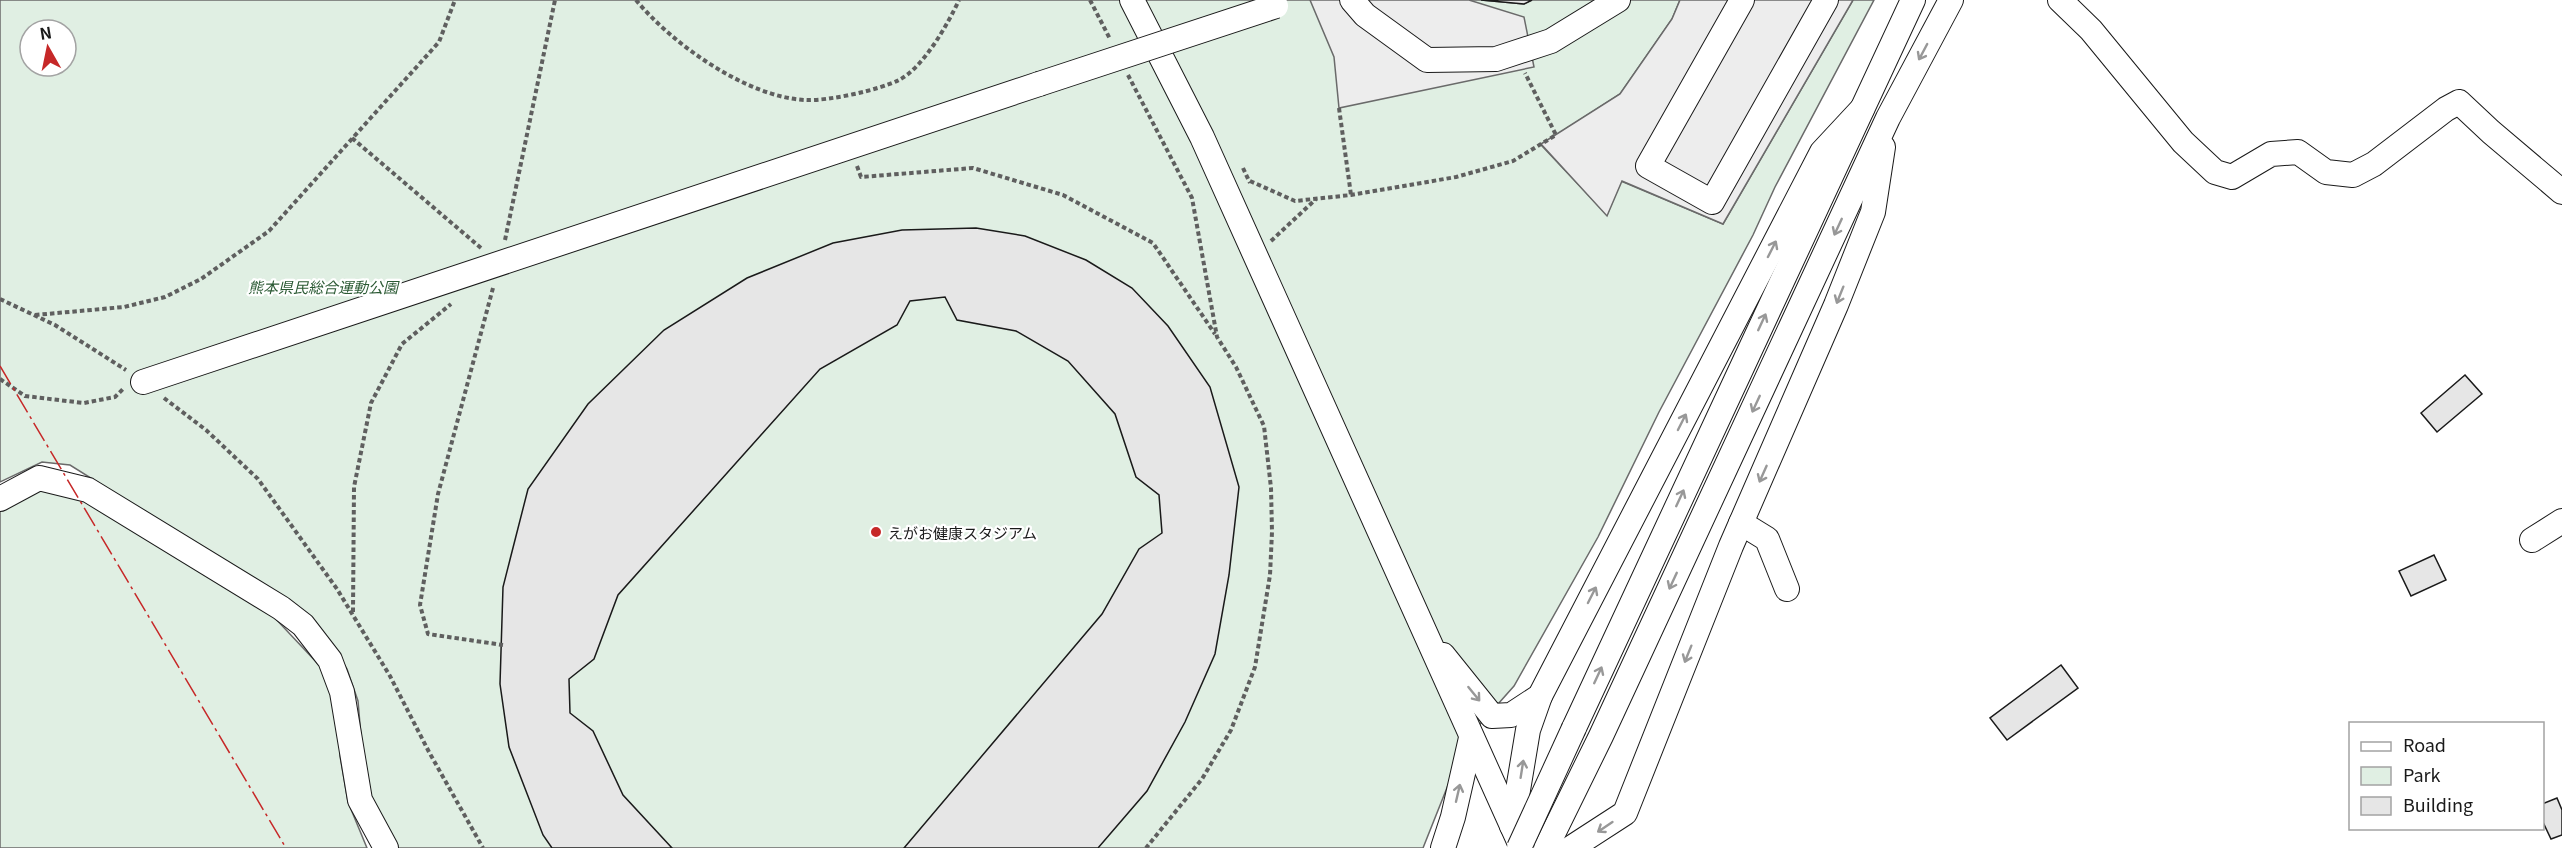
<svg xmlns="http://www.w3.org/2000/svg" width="2562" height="848" font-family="Georgia,'Noto Sans JP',serif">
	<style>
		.green { fill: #e0efe3; stroke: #6a6a6a; stroke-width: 1.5; fill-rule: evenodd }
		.parking { fill: #ededed; stroke: #6a6a6a; stroke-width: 1.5 }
		.building { fill: #e6e6e6; stroke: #1a1a1a; stroke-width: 1.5 }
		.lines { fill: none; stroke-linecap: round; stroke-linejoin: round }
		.minor-casing { stroke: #1a1a1a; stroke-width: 26 }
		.path { stroke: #5f5f5f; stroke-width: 4; stroke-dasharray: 4.5 3; stroke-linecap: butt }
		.minor { stroke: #fff; stroke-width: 24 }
		.minor-bridge-casing { stroke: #1a1a1a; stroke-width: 26; stroke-linecap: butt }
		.minor-bridge { stroke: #fff; stroke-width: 24 }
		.power { stroke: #c62828; stroke-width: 1.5; stroke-dasharray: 21 4.5 3 4.5; stroke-linecap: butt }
		.oneway { stroke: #989898 }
		.poi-dot { fill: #c62828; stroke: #fff; stroke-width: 2 }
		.labels { text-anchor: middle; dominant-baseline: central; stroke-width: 4.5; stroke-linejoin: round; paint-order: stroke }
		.park-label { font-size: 15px; font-style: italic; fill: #2b5a34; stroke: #fff }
		.poi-label { font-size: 15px; fill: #1a1a1a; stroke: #fff; text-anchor: start }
	</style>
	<rect width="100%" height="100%" fill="#fff"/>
	<g class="green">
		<path d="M 0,0 L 1481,0 L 1524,4 L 1532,0 L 1680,0 L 1672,19 L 1620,94 L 1541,145 L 1607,215 L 1621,181 L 1723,224 L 1853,0 L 1874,0 L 1775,187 L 1753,235 L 1659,412 L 1598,537 L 1514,686 L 1466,740 L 1423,848 L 395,848 L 371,807 L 364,772 L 358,701 L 347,669 L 330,642 L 289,602 L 70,465 L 42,462 L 0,482 ZM 30,30 L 66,30 L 66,66 L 30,66 Z"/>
		<path d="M 42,487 L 66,489 L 273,616 L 320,666 L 333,695 L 341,736 L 340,756 L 348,802 L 367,848 L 0,848 L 0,506 Z"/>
	</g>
	<g class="parking">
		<path d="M 1310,0 L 1469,0 L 1524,17 L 1534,67 L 1339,108 L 1334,57 Z"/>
		<path d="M 1680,0 L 1853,0 L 1723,224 L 1622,181 L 1607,216 L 1541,144 L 1620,94 L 1672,19 Z"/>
	</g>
	<g class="building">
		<path d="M 1481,0 L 1532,0 L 1524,4 Z"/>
		<path d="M 976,228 L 1025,236 L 1086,260 L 1132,288 L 1168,326 L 1210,387 L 1239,487 L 1229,575 L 1215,654 L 1185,722 L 1147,791 L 1098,848 L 904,848 L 1102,614 L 1139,549 L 1162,533 L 1159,495 L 1136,477 L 1115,414 L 1068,361 L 1016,331 L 957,320 L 945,297 L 910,301 L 897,325 L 820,369 L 618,595 L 594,659 L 569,679 L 570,713 L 593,731 L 623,795 L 672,848 L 552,848 L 543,835 L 509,747 L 500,684 L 503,587 L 528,489 L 588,404 L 664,330 L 747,278 L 833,243 L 902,230 Z"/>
		<path d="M 2465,375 L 2482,394 L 2437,432 L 2421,413 Z"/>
		<path d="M 2434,555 L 2446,580 L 2411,596 L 2399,571 Z"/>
		<path d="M 2061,665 L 2078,688 L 2007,740 L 1990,718 Z"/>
		<path d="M 2557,798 L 2562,810 L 2562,835 L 2551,839 L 2542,820 L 2542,804 Z"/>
	</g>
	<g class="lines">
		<g class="minor-casing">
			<g id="minor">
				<path d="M 1132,0 L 1202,137 L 1522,848"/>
				<path d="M 1352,0 L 1365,15 L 1427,60 L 1496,59 L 1551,41 L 1618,0"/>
				<path d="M 1742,0 L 1648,166 L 1712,202 L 1826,0"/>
				<path d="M 2060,0 L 2091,30 L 2183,142 L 2215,172 L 2232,177 L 2271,154 L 2298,152 L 2326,172 L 2353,175 L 2374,164 L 2446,109 L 2459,102 L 2491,132 L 2562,192"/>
				<path d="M 143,382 L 1039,84"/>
				<path d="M 0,499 L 39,478 L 88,490 L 281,608 L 303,625 L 330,660 L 342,692 L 360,800 L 386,848"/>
				<path d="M 1741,523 L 1767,539 L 1787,589"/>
				<path d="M 2532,540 L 2562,521"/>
				<path d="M 1443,655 L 1492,716 L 1511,715 L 1540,696 L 1822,152 L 1862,109"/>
				<path d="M 1574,728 L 1913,0"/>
				<path d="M 1512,826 L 1528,730 L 1540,696"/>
				<path d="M 1443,848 L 1453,817 L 1471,738"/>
				<path d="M 1546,848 L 1601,736 L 1888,118 L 1951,0"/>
				<path d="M 1571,848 L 1625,813 L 1731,546 L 1836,305 L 1873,212 L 1883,147"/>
			</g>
		</g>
		<g class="path">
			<path d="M 636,0 C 672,44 748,98 806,100 C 829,101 879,90 899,80 C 923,68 948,24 959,0"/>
			<path d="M 1090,0 L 1110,39"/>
			<path d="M 1128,75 L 1192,198 L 1217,337 L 1236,367 L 1264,426 L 1271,488 L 1272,532 L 1270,575 L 1255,667 L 1231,730 L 1202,779 L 1146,848"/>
			<path d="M 1339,108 L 1351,195"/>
			<path d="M 352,138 L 481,248"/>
			<path d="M 857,166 L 861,177 L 973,168 L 1063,195 L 1153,243 L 1215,334"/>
			<path d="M 1243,168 L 1250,183"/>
			<path d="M 1250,181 L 1295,201 L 1351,195 L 1456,177 L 1513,161 L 1556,135 L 1525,73"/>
			<path d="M 505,240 L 555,0"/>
			<path d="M 1271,241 L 1316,199"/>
			<path d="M 493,288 L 438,494 L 420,605 L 428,634 L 503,645"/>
			<path d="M 0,299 L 55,325 L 126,370"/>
			<path d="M 35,315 L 124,307 L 165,297 L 201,279 L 269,231 L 439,42 L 455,0"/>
			<path d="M 0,379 L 25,396 L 84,403 L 115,397 L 124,388"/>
			<path d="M 164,398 L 206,430 L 258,479 L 337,589 L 390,676 L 429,752 L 483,848"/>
			<path d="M 353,612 L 354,487 L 371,403 L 402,344 L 451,304"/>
		</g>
		<use href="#minor" class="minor"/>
		<g class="minor-bridge-casing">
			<g id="minor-bridge">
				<path d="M 1039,84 L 1276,6"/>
				<path d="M 1519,848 L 1574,728"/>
			</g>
		</g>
		<use href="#minor-bridge" class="minor-bridge"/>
		<path class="power" d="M 0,366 L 286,848"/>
	</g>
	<defs><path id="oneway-shaft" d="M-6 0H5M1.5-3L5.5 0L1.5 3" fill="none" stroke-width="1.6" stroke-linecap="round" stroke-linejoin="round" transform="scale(1.5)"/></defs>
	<g class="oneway">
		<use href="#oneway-shaft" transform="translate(1923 52) rotate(118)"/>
		<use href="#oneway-shaft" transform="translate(1838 227) rotate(115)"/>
		<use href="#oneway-shaft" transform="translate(1772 249) rotate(-63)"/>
		<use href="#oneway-shaft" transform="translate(1840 295) rotate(112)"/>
		<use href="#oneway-shaft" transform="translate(1762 322) rotate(-65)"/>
		<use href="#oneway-shaft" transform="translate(1756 404) rotate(115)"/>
		<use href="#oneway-shaft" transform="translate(1682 422) rotate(-63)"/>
		<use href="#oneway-shaft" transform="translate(1763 474) rotate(114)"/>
		<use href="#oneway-shaft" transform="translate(1680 498) rotate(-65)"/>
		<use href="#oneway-shaft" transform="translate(1673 581) rotate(115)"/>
		<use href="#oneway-shaft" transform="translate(1592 595) rotate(-63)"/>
		<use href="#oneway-shaft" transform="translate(1688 654) rotate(112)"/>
		<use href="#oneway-shaft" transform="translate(1598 675) rotate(-65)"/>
		<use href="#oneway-shaft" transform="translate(1474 694) rotate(51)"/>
		<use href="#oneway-shaft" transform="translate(1522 769) rotate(-81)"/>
		<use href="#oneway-shaft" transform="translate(1458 793) rotate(-77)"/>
		<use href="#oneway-shaft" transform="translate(1605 827) rotate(146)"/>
	</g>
	<circle class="poi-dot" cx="876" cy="532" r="6"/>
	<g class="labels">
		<g class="park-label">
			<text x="323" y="286">熊本県民総合運動公園</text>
		</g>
		<g class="poi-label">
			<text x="888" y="532">えがお健康スタジアム</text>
		</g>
	</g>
	<rect x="2349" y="722" width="195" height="108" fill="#ffffff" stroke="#a3a3a3" stroke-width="1.5"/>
	<rect x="2361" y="742" width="30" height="9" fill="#ffffff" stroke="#a3a3a3" stroke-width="1.5"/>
	<text x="2403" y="752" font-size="18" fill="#1a1a1a">Road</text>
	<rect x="2361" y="767" width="30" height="18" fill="#e0efe3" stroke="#a3a3a3" stroke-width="1.5"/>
	<text x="2403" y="782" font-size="18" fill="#1a1a1a">Park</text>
	<rect x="2361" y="797" width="30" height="18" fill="#e6e6e6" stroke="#a3a3a3" stroke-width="1.5"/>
	<text x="2403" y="812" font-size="18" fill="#1a1a1a">Building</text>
	<g transform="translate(48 48) rotate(351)"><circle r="28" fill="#ffffff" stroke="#a3a3a3" stroke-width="1.5"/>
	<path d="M0-4.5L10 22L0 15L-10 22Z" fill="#c62828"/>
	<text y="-9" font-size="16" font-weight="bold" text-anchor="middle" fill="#1a1a1a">N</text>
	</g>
</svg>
